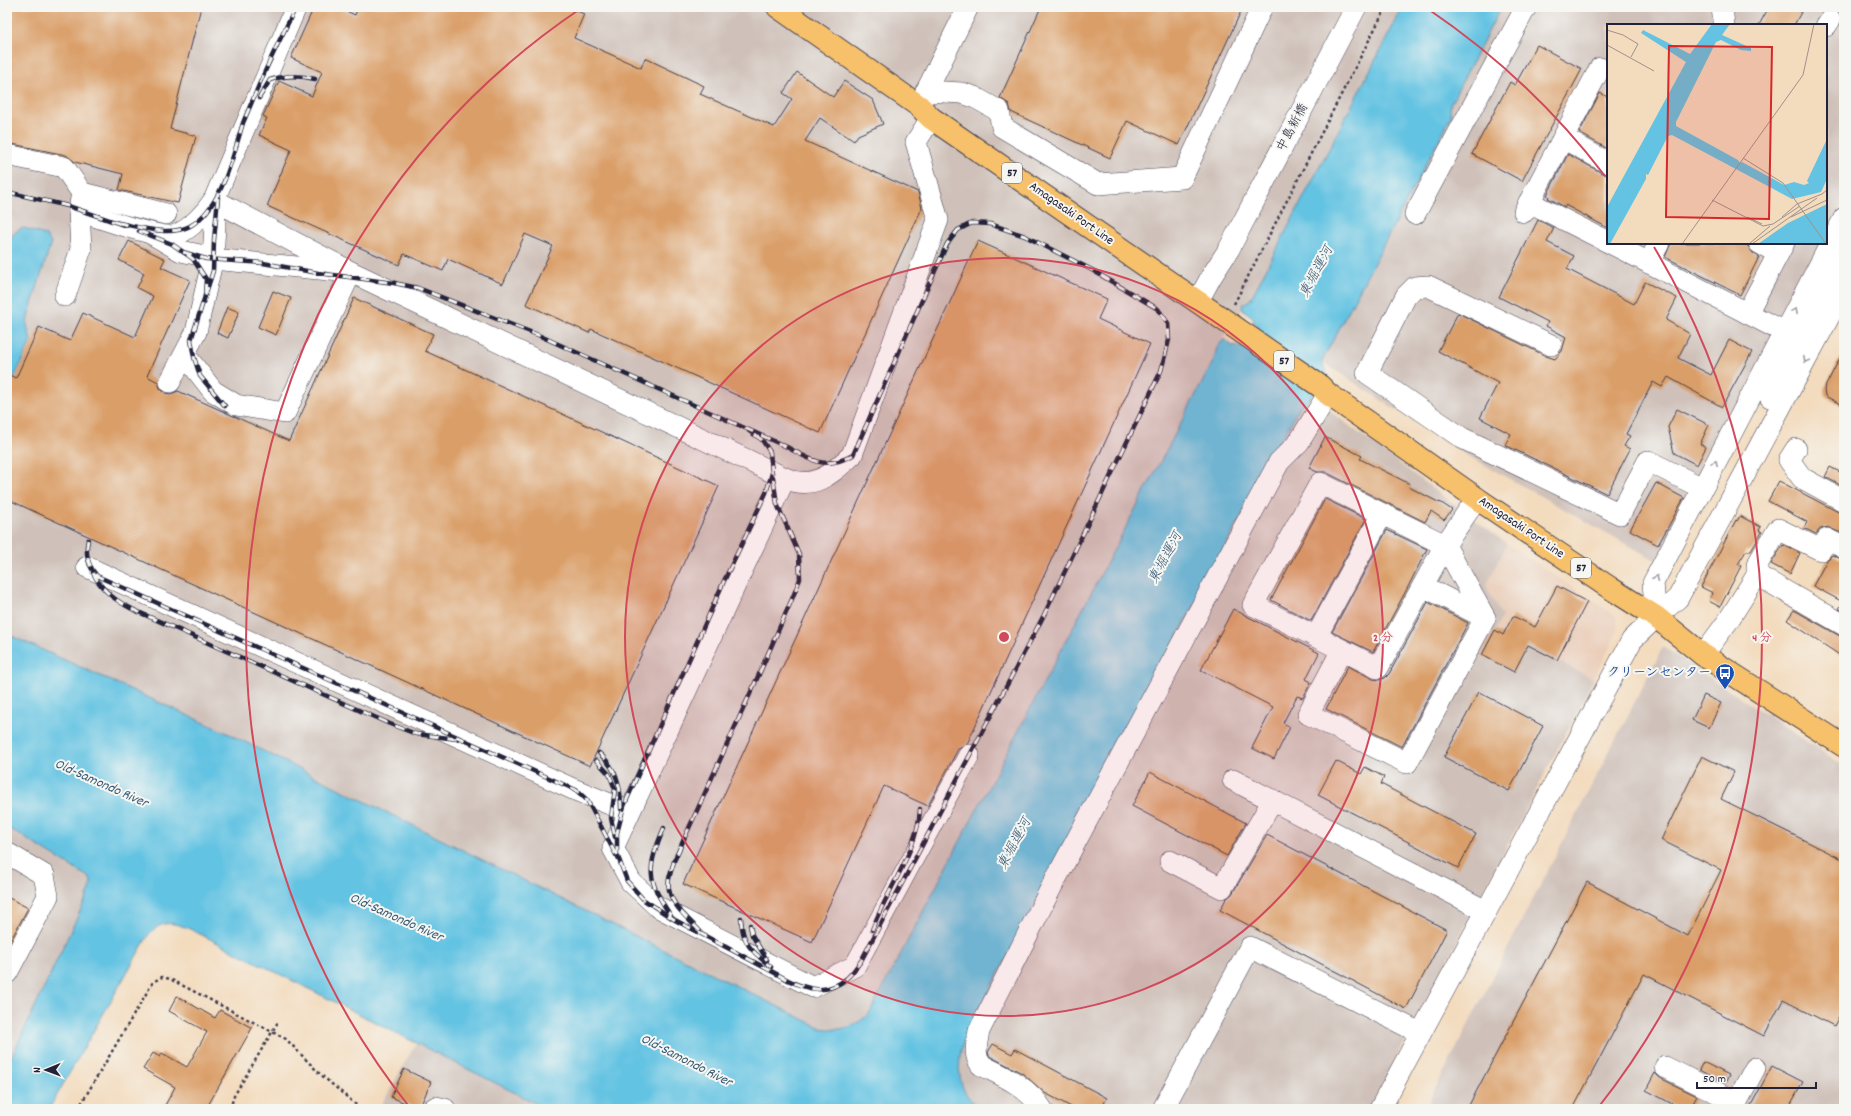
<svg xmlns="http://www.w3.org/2000/svg" width="1851" height="1116" font-family="Dekko,'Klee One',sans-serif">
	<style>
		.built { fill: #eaceb9 }
		.industrial { fill: #cfc1ba }
		.water { fill: #64c3e2; stroke: #43728e }
		.building { fill: #da9f69 }
		.lines { fill: none; stroke-linecap: round; stroke-linejoin: round }
		.minor-casing { stroke: #413e4f; stroke-width: 22 }
		.major-casing { stroke: #413e4f; stroke-width: 24 }
		.path { stroke: #413e4f; stroke-width: 2.5; stroke-dasharray: 3 3; stroke-linecap: butt }
		.minor { stroke: #fff; stroke-width: 21 }
		.major { stroke: #f7c06b; stroke-width: 22 }
		.rail-casing { stroke: #22223b; stroke-width: 4.5 }
		.rail { stroke: #f6f6f2; stroke-width: 3; stroke-dasharray: 9; stroke-linecap: butt }
		.oneway { stroke: #9c9ca7 }
		.ring { fill: none; stroke: #d1495b; stroke-width: 2 }
		.labels { text-anchor: middle; dominant-baseline: central; stroke-width: 4; stroke-linejoin: round; paint-order: stroke }
		.shield { fill: #f6f6f2; stroke: #626272; stroke-width: 1 }
		.shield-label { font-size: 12px; font-weight: bold; fill: #22223b }
		.street-label { font-size: 13px; fill: #22223b; stroke: #f6f6f2 }
		.transit-label { font-size: 13px; font-weight: bold; fill: #164399; stroke: #f6f6f2; text-anchor: end }
		.water-label { font-size: 14px; font-style: italic; fill: #395a75; stroke: #f6f6f2 }
		.inset-road { fill: none; stroke: #9f918a; stroke-width: 1 }
		.view { fill: #d62828; fill-opacity: 0.15; stroke: #d62828; stroke-width: 2 }
		.inset-edge { fill: none; stroke: #22223b; stroke-width: 2 }
		.centre { fill: #d1495b; stroke: #f6f6f2; stroke-width: 2 }
		.ring-label { font-size: 12px; text-anchor: middle; font-weight: bold; fill: #d1495b; stroke: #f6f6f2; stroke-width: 4; stroke-linejoin: round; paint-order: stroke }
	</style>
	<rect width="100%" height="100%" fill="#f6f6f2"/>
	<filter id="ink" filterUnits="userSpaceOnUse"><feTurbulence type="fractalNoise" baseFrequency=".025" numOctaves="2"/><feDisplacementMap in="SourceGraphic" scale="8" xChannelSelector="R" yChannelSelector="G"/><feConvolveMatrix kernelMatrix="1 2 1 2 8 2 1 2 1" color-interpolation-filters="sRGB"/></filter>
	<filter id="wash" filterUnits="userSpaceOnUse"><feTurbulence type="fractalNoise" baseFrequency=".012" numOctaves="4" result="noise"/><feDisplacementMap in="SourceGraphic" scale="16" xChannelSelector="R" yChannelSelector="G"/><feGaussianBlur stdDeviation="0.9" result="paint"/><feColorMatrix in="noise" values="0 0 0 0 0 0 0 0 0 0 0 0 0 0 0 0 0 1.4 0 .05"/><feComposite in="paint" operator="in"/></filter>
	<g filter="url(#wash)">
		<rect width="100%" height="100%" fill="#f3dbbe"/>
		<path class="built" d="M 1507,544 L 1617,617 L 1618,630 L 1594,679 L 1496,629 L 1486,586 Z"/>
		<g class="industrial">
			<path d="M 7,7 L 1403,7 L 1250,300 L 1243,304 L 1242,309 L 1217,347 L 1214,360 L 870,1012 L 862,1021 L 842,1029 L 831,1030 L 821,1028 L 225,732 L 7,634 Z"/>
			<path d="M 1501,7 L 1844,7 L 1844,203 L 1826,237 L 1826,25 L 1608,25 L 1608,243 L 1823,243 L 1657,561 L 1463,453 L 1321,361 L 1450,117 L 1450,105 Z"/>
			<path d="M 1311,397 L 1507,544 L 1486,586 L 1502,616 L 1496,630 L 1594,679 L 1370,1109 L 983,1109 L 976,1105 L 966,1094 L 961,1083 L 958,1069 L 960,1053 L 964,1039 L 1300,406 Z"/>
			<path d="M 1663,647 L 1844,766 L 1844,1100 L 1840,1109 L 1425,1109 Z"/>
			<path d="M 7,827 L 90,878 L 91,882 L 90,890 L 7,1066 Z"/>
			<path d="M 416,1043 L 547,1109 L 379,1109 Z"/>
		</g>
		<g class="water">
			<path d="M 1403,7 L 1501,7 L 1450,105 L 1451,117 L 1322,361 L 1326,374 L 1311,397 L 1300,406 L 964,1039 C 956,1066 956,1095 983,1109 L 547,1109 L 190,929 C 172,922 163,920 149,934 L 49,1109 L 7,1109 L 7,1066 L 90,890 L 91,882 L 90,878 L 7,827 L 7,634 L 225,732 L 821,1028 C 840,1032 857,1027 870,1012 L 1214,360 L 1217,347 L 1224,339 L 1233,346 L 1235,345 L 1241,348 L 1258,325 L 1252,321 L 1254,318 L 1242,309 L 1243,304 L 1250,300 Z"/>
			<path d="M 24,228 L 45,235 L 51,243 L 28,317 L 27,325 L 31,341 L 7,394 L 7,247 C 11,237 13,231 24,228 Z"/>
		</g>
		<g id="blocks">
			<g class="building">
				<path d="M 7,7 L 201,7 L 170,129 L 196,136 L 178,203 L 119,190 L 123,174 L 75,162 L 66,155 L 7,143 Z"/>
				<path d="M 314,7 L 337,7 L 355,15 L 358,7 L 567,7 L 584,14 L 574,38 L 641,68 L 645,58 L 704,86 L 700,94 L 774,127 L 792,99 L 783,93 L 797,72 L 833,97 L 844,81 L 873,100 L 883,124 L 858,135 L 854,141 L 820,118 L 805,141 L 918,192 L 922,208 L 820,433 L 591,329 L 589,333 L 526,304 L 553,246 L 525,234 L 503,284 L 448,259 L 443,271 L 404,254 L 399,265 L 267,206 L 291,150 L 259,135 L 267,118 L 263,116 L 279,81 L 312,96 L 322,72 L 291,58 Z"/>
				<path d="M 1041,7 L 1243,7 L 1179,145 L 1127,121 L 1110,158 L 1011,112 L 1009,104 L 1000,98 Z"/>
				<path d="M 1769,7 L 1804,7 L 1794,25 L 1759,25 Z"/>
				<path d="M 1537,45 L 1582,69 L 1522,181 L 1472,154 L 1510,82 L 1515,85 Z"/>
				<path d="M 1600,93 L 1608,97 L 1608,149 L 1579,133 Z"/>
				<path d="M 1568,154 L 1602,173 L 1608,175 L 1608,228 L 1565,205 L 1565,207 L 1548,198 L 1549,197 L 1547,195 Z"/>
				<path d="M 1538,220 L 1554,228 L 1547,242 L 1574,256 L 1567,269 L 1634,304 L 1645,282 L 1677,298 L 1666,320 L 1690,334 L 1678,358 L 1711,375 L 1729,340 L 1752,352 L 1722,407 L 1668,377 L 1662,387 L 1653,382 L 1626,434 L 1630,436 L 1624,446 L 1630,449 L 1607,494 L 1505,445 L 1511,434 L 1480,418 L 1498,383 L 1438,351 L 1458,313 L 1546,356 L 1555,359 L 1562,351 L 1566,337 L 1546,326 L 1548,322 L 1499,297 Z"/>
				<path d="M 129,241 L 165,259 L 161,267 L 190,280 L 147,376 L 158,382 L 160,388 L 165,393 L 171,394 L 178,391 L 289,441 L 354,298 L 433,334 L 425,351 L 719,486 L 590,766 L 7,499 L 7,374 L 16,378 L 39,327 L 70,341 L 83,313 L 135,337 L 153,296 L 137,288 L 144,273 L 119,260 Z"/>
				<path d="M 978,241 L 1107,299 L 1098,319 L 1150,344 L 967,744 L 958,749 L 928,806 L 884,786 L 812,942 L 683,884 Z"/>
				<path d="M 1671,243 L 1743,243 L 1747,245 L 1753,253 L 1759,257 L 1740,295 L 1665,257 Z"/>
				<path d="M 273,291 L 291,298 L 276,335 L 258,327 Z"/>
				<path d="M 227,307 L 239,312 L 228,338 L 217,333 Z"/>
				<path d="M 1844,350 L 1844,406 L 1825,396 L 1824,389 Z"/>
				<path d="M 1677,409 L 1709,425 L 1700,444 L 1706,447 L 1697,465 L 1674,453 L 1668,427 Z"/>
				<path d="M 1325,437 L 1362,456 L 1360,459 L 1410,484 L 1409,487 L 1440,503 L 1440,502 L 1452,510 L 1444,520 L 1431,511 L 1425,522 L 1325,472 L 1317,472 L 1309,468 Z"/>
				<path d="M 1830,467 L 1844,474 L 1844,487 L 1825,477 Z"/>
				<path d="M 1779,481 L 1844,515 L 1844,534 L 1827,527 L 1820,529 L 1816,534 L 1804,528 L 1807,522 L 1768,501 Z"/>
				<path d="M 1656,483 L 1684,498 L 1658,545 L 1630,530 Z"/>
				<path d="M 1325,499 L 1366,519 L 1311,621 L 1271,600 Z"/>
				<path d="M 1740,516 L 1761,527 L 1759,530 L 1762,532 L 1751,551 L 1746,551 L 1738,564 L 1741,566 L 1720,607 L 1709,601 L 1713,593 L 1701,587 L 1736,520 L 1737,521 Z"/>
				<path d="M 1387,530 L 1427,549 L 1408,587 L 1373,652 L 1332,632 Z"/>
				<path d="M 1783,545 L 1800,553 L 1790,574 L 1771,564 Z"/>
				<path d="M 1832,555 L 1844,560 L 1844,611 L 1839,609 L 1843,602 L 1813,586 L 1827,560 Z"/>
				<path d="M 1557,586 L 1587,602 L 1557,660 L 1528,645 L 1514,672 L 1482,655 L 1495,630 L 1503,635 L 1513,616 L 1535,627 Z"/>
				<path d="M 1428,602 L 1468,623 L 1402,747 L 1326,709 L 1348,666 L 1373,679 L 1379,680 L 1385,678 L 1389,674 Z"/>
				<path d="M 1233,609 L 1319,653 L 1306,679 L 1311,682 L 1303,698 L 1297,696 L 1283,723 L 1290,727 L 1274,759 L 1252,748 L 1273,707 L 1201,670 Z"/>
				<path d="M 1794,610 L 1838,635 L 1844,637 L 1844,658 L 1787,620 Z"/>
				<path d="M 1479,692 L 1543,726 L 1509,791 L 1444,757 Z"/>
				<path d="M 1704,695 L 1721,703 L 1709,728 L 1692,720 Z"/>
				<path d="M 1702,756 L 1734,772 L 1721,799 L 1844,860 L 1844,1007 L 1834,1026 L 1783,1000 L 1764,1036 L 1644,974 L 1573,1109 L 1467,1109 L 1587,882 L 1688,936 L 1721,870 L 1661,840 Z"/>
				<path d="M 1336,761 L 1361,774 L 1365,767 L 1384,777 L 1381,784 L 1476,834 L 1458,868 L 1318,795 Z"/>
				<path d="M 1150,772 L 1246,823 L 1227,856 L 1132,806 Z"/>
				<path d="M 1267,835 L 1447,930 L 1406,1009 L 1220,910 L 1226,899 L 1232,894 Z"/>
				<path d="M 7,897 L 28,908 L 7,947 Z"/>
				<path d="M 177,996 L 215,1018 L 220,1010 L 252,1028 L 206,1109 L 163,1109 L 175,1087 L 143,1069 L 153,1053 L 160,1057 L 162,1053 L 187,1067 L 207,1032 L 169,1011 Z"/>
				<path d="M 993,1044 L 1012,1054 L 1015,1049 L 1107,1098 L 1101,1109 L 1075,1109 L 1045,1093 L 1022,1073 L 989,1056 L 988,1052 Z"/>
				<path d="M 1703,1062 L 1729,1075 L 1725,1083 L 1699,1070 Z"/>
				<path d="M 1772,1066 L 1803,1082 L 1788,1109 L 1749,1109 Z"/>
				<path d="M 404,1069 L 431,1082 L 419,1109 L 391,1097 Z"/>
				<path d="M 1655,1073 L 1660,1078 L 1697,1096 L 1690,1109 L 1682,1109 L 1646,1090 Z"/>
			</g>
		</g>
	</g>
	<g filter="url(#ink)">
		<use href="#blocks" fill-opacity="0" stroke="#413e4f" stroke-width="1"/>
		<g class="lines">
			<g class="minor-casing">
				<g id="minor">
					<path d="M 1722,7 L 1724,25"/>
					<path d="M 1826,26 L 1830,20"/>
					<path d="M 926,91 L 962,93 L 974,97 L 999,111 L 1002,127 L 1098,184 L 1182,178 L 1262,7"/>
					<path d="M 921,102 L 968,7"/>
					<path d="M 1563,138 L 1608,163"/>
					<path d="M 7,155 L 64,167 L 82,193 L 166,214"/>
					<path d="M 1529,202 L 1608,242"/>
					<path d="M 79,211 C 97,217 161,240 176,235 C 191,229 206,212 214,200 L 296,7"/>
					<path d="M 1524,212 L 1600,68"/>
					<path d="M 1415,214 L 1526,7"/>
					<path d="M 150,233 L 181,251 L 223,260 L 351,272 L 285,413 L 236,405 L 213,391 L 185,355"/>
					<path d="M 1610,243 L 1747,313 L 1784,243"/>
					<path d="M 1759,243 L 1778,253"/>
					<path d="M 1649,263 L 1659,243"/>
					<path d="M 65,296 L 81,249 L 79,211 L 81,198"/>
					<path d="M 1198,301 L 1211,277 L 1229,249 L 1356,7"/>
					<path d="M 1747,313 L 1784,332"/>
					<path d="M 1551,345 L 1428,286 L 1415,287 L 1406,296 L 1367,373 L 1462,438 L 1620,514 L 1648,461 L 1702,488"/>
					<path d="M 170,382 L 196,332 L 213,258 L 215,226 L 214,200 L 351,272 L 785,478 C 814,491 831,474 852,455 L 938,220 L 916,142 L 931,118"/>
					<path d="M 1770,397 L 1844,258"/>
					<path d="M 1796,449 L 1789,460 L 1802,478 L 1844,501"/>
					<path d="M 785,478 L 613,848 L 631,882 L 658,907 L 813,987 L 855,966 L 969,755"/>
					<path d="M 87,567 L 573,789 L 629,812"/>
					<path d="M 1757,575 L 1844,625"/>
					<path d="M 1423,586 L 1485,618"/>
					<path d="M 1656,617 L 1653,583 L 1844,218"/>
					<path d="M 1316,637 L 1382,514"/>
					<path d="M 1342,650 L 1308,714 L 1407,763 L 1485,618 L 1445,545 L 1320,483 L 1253,605 L 1378,668 L 1445,545 L 1477,498"/>
					<path d="M 1703,655 L 1728,621 L 1757,575 L 1757,565 L 1778,529 L 1821,550 L 1827,539 L 1844,548"/>
					<path d="M 1233,780 L 1486,911"/>
					<path d="M 7,853 L 44,875 L 48,896 L 7,973"/>
					<path d="M 1170,861 L 1222,888 L 1273,800"/>
					<path d="M 1665,1067 L 1736,1102"/>
					<path d="M 433,1109 L 436,1107 L 445,1109"/>
					<path d="M 1042,1109 C 1027,1086 1005,1077 981,1065 C 973,1055 977,1043 979,1031 L 1053,884 L 1279,462 L 1299,442 L 1328,394"/>
					<path d="M 1163,1109 L 1250,947 L 1420,1033"/>
					<path d="M 1380,1109 L 1632,640 L 1656,617 L 1678,598 L 1844,289"/>
					<path d="M 1733,1109 L 1755,1068"/>
				</g>
			</g>
			<g class="major-casing">
				<path id="major" d="M 778,7 L 919,106 L 931,118 L 1320,386 L 1328,394 L 1482,502 L 1610,588 L 1656,617 L 1703,655 L 1844,746"/>
			</g>
			<g class="path">
				<path d="M 1234,304 L 1386,7"/>
				<path d="M 78,1109 L 153,982 L 162,977 L 170,979 L 286,1039 L 320,1074 L 361,1109"/>
				<path d="M 230,1109 L 234,1096 L 278,1022"/>
			</g>
			<use href="#minor" class="minor"/>
			<use href="#major" class="major"/>
			<g class="rail-casing">
				<g id="rail">
					<path d="M 259,98 L 270,80 C 286,75 299,75 315,79"/>
					<path d="M 7,192 L 68,206 L 124,225"/>
					<path d="M 218,198 L 214,240 L 213,271 L 191,340 L 194,357 L 200,376 L 225,406"/>
					<path d="M 119,223 C 140,227 169,237 190,226 C 222,208 233,155 243,123 C 247,113 252,102 256,92 C 268,63 282,35 296,7"/>
					<path d="M 139,231 L 172,244 L 193,259 L 206,279 L 205,296"/>
					<path d="M 183,252 L 206,259 L 263,263 L 318,273 L 394,283 L 418,288 L 538,335 L 787,447 C 812,461 826,470 853,455 L 947,244 L 958,230 L 972,223 L 990,224 L 1025,236 L 1092,270 L 1158,309 L 1168,323 L 1169,340 L 1161,371 L 1044,615 L 861,961 C 857,966 852,974 847,978 C 828,995 808,990 788,980 L 675,920 L 644,900 L 627,881 L 617,854 L 617,833 L 624,806 L 724,581 L 766,493 L 772,473 L 770,452 L 762,440 L 749,431"/>
					<path d="M 88,540 C 85,553 88,566 97,576 L 576,790 L 587,800 L 616,855"/>
					<path d="M 93,573 C 102,591 116,601 134,610 L 390,724 L 416,734 L 457,739"/>
					<path d="M 599,753 C 617,769 621,786 621,809"/>
					<path d="M 596,760 L 609,774 L 615,789 L 611,818 L 615,837"/>
					<path d="M 664,828 C 647,868 646,879 671,916"/>
					<path d="M 741,918 C 742,944 752,951 771,967"/>
					<path d="M 750,925 L 752,935 L 767,960"/>
					<path d="M 872,930 C 886,891 918,851 920,809"/>
					<path d="M 700,931 C 686,917 665,900 669,879 C 670,873 673,866 674,861 L 760,672 L 792,599 L 800,579 L 799,554 L 777,504 L 773,477"/>
				</g>
			</g>
			<use href="#rail" class="rail"/>
		</g>
		<defs><path id="oneway-chevron" d="M-2-3.5L2.5 0L-2 3.5" fill="none" stroke-width="1.6" stroke-linecap="round" stroke-linejoin="round"/></defs>
		<g class="oneway">
			<use href="#oneway-chevron" transform="translate(1795 311) rotate(-62)"/>
			<use href="#oneway-chevron" transform="translate(1806 360) rotate(118)"/>
			<use href="#oneway-chevron" transform="translate(1715 463) rotate(-62)"/>
			<use href="#oneway-chevron" transform="translate(1656 578) rotate(-67)"/>
		</g>
	</g>
	<circle cx="1004" cy="637" r="379" fill="#d1495b" fill-opacity=".12"/>
	<g class="ring">
		<circle cx="1004" cy="637" r="379"/>
		<path d="M411 1109A758 758 0 0 1 580 9M1428 9A758 758 0 0 1 1605 176M1654 247A758 758 0 0 1 1597 1109"/>
	</g>
	<defs>
		<g id="bus-pin" transform="scale(1)"><path d="M0 17L-7.5 6A9.5 9.5 0 1 1 7.5 6Z" fill="#1a4fb4" stroke="#f6f6f2"/><path d="M-5-6H5V4H4V6H2V4H-2V6H-4V4H-5ZM-3.5-4V0h7V-4ZM-3.5 1.2v1.5H-2V1.2ZM2 1.2v1.5H3.5V1.2Z" fill="#fff"/></g>
	</defs>
	<g fill-rule="evenodd">
		<use href="#bus-pin" x="1725" y="673"/>
	</g>
	<g class="labels">
		<g class="shield">
			<rect x="1002" y="163" width="20" height="20" rx="3"/>
			<rect x="1274" y="351" width="20" height="20" rx="3"/>
			<rect x="1571" y="558" width="20" height="20" rx="3"/>
		</g>
		<g class="shield-label">
			<text x="1012" y="173">57</text>
			<text x="1284" y="361">57</text>
			<text x="1581" y="568">57</text>
		</g>
		<g class="street-label">
			<text transform="translate(1293 128) rotate(-62)">中島新橋</text>
			<text transform="translate(1071 214) rotate(35)">Amagasaki Port Line</text>
			<text transform="translate(1521 528) rotate(34)">Amagasaki Port Line</text>
		</g>
		<g class="transit-label">
			<text x="1711" y="673">クリーンセンター</text>
		</g>
		<g class="water-label">
			<text transform="translate(1317 272) rotate(-62)">東堀運河</text>
			<text transform="translate(1166 558) rotate(-62)">東堀運河</text>
			<text transform="translate(101 784) rotate(24)">Old-Samondo River</text>
			<text transform="translate(1015 844) rotate(-62)">東堀運河</text>
			<text transform="translate(396 918) rotate(24)">Old-Samondo River</text>
			<text transform="translate(686 1061) rotate(27)">Old-Samondo River</text>
		</g>
	</g>
	<g transform="translate(1607 24)">
		<rect width="220" height="220" fill="#f3dbbe"/>
		<path d="M 105,0 L 123,0 L 115,11 L 144,24 L 144,27 L 134,26 L 114,16 L 109,18 L 69,98 L 69,102 L 131,136 L 133,139 L 135,138 L 177,161 L 187,158 L 197,161 L 202,159 L 200,157 L 220,115 L 220,155 L 214,168 L 185,175 L 65,111 L 61,112 L 41,151 L 39,150 L 39,155 L 3,220 L 0,220 L 0,183 L 79,38 L 34,9 L 36,6 L 83,30 ZM 220,180 L 220,220 L 151,220 L 181,199 Z" fill="#64c3e2"/>
		<path class="inset-road" d="M 0,6 L 16,11 L 31,20 L 24,33M 0,21 L 47,47M 136,134 L 176,159 L 219,220M 105,176 L 156,202 L 166,200 L 193,182M 140,193 L 155,200M 175,193 L 190,180 L 215,170 L 220,166M 184,193 L 220,176M 75,220 L 196,51 L 207,0M 142,220 L 163,202M 145,220 L 210,174"/>
		<path class="view" d="M 62,22 L 165,23 L 162,195 L 59,193 Z"/>
		<rect width="220" height="220" class="inset-edge"/>
	</g>
	<circle cx="1004" cy="637" r="6" class="centre"/>
	<g class="ring-label">
		<text x="1383" y="641">2 分</text>
		<text x="1762" y="641">4 分</text>
	</g>
	<rect width="1851" height="1116" fill="none" stroke="#f6f6f2" stroke-width="24"/>
	<g transform="translate(46 1070) rotate(269)" stroke="#f6f6f2" stroke-width="3" paint-order="stroke">
	<path d="M0-3L7 15L0 10L-7 15Z" fill="#22223b"/>
	<text y="-6" font-size="11" font-weight="bold" text-anchor="middle" fill="#22223b">N</text>
	</g>
	<path d="M1697 1082v6h119v-6" fill="none" stroke="#22223b" stroke-width="2"/>
	<text x="1703" y="1082" font-size="12" fill="#22223b" stroke="#f6f6f2" stroke-width="3" paint-order="stroke">50 m</text>
</svg>
